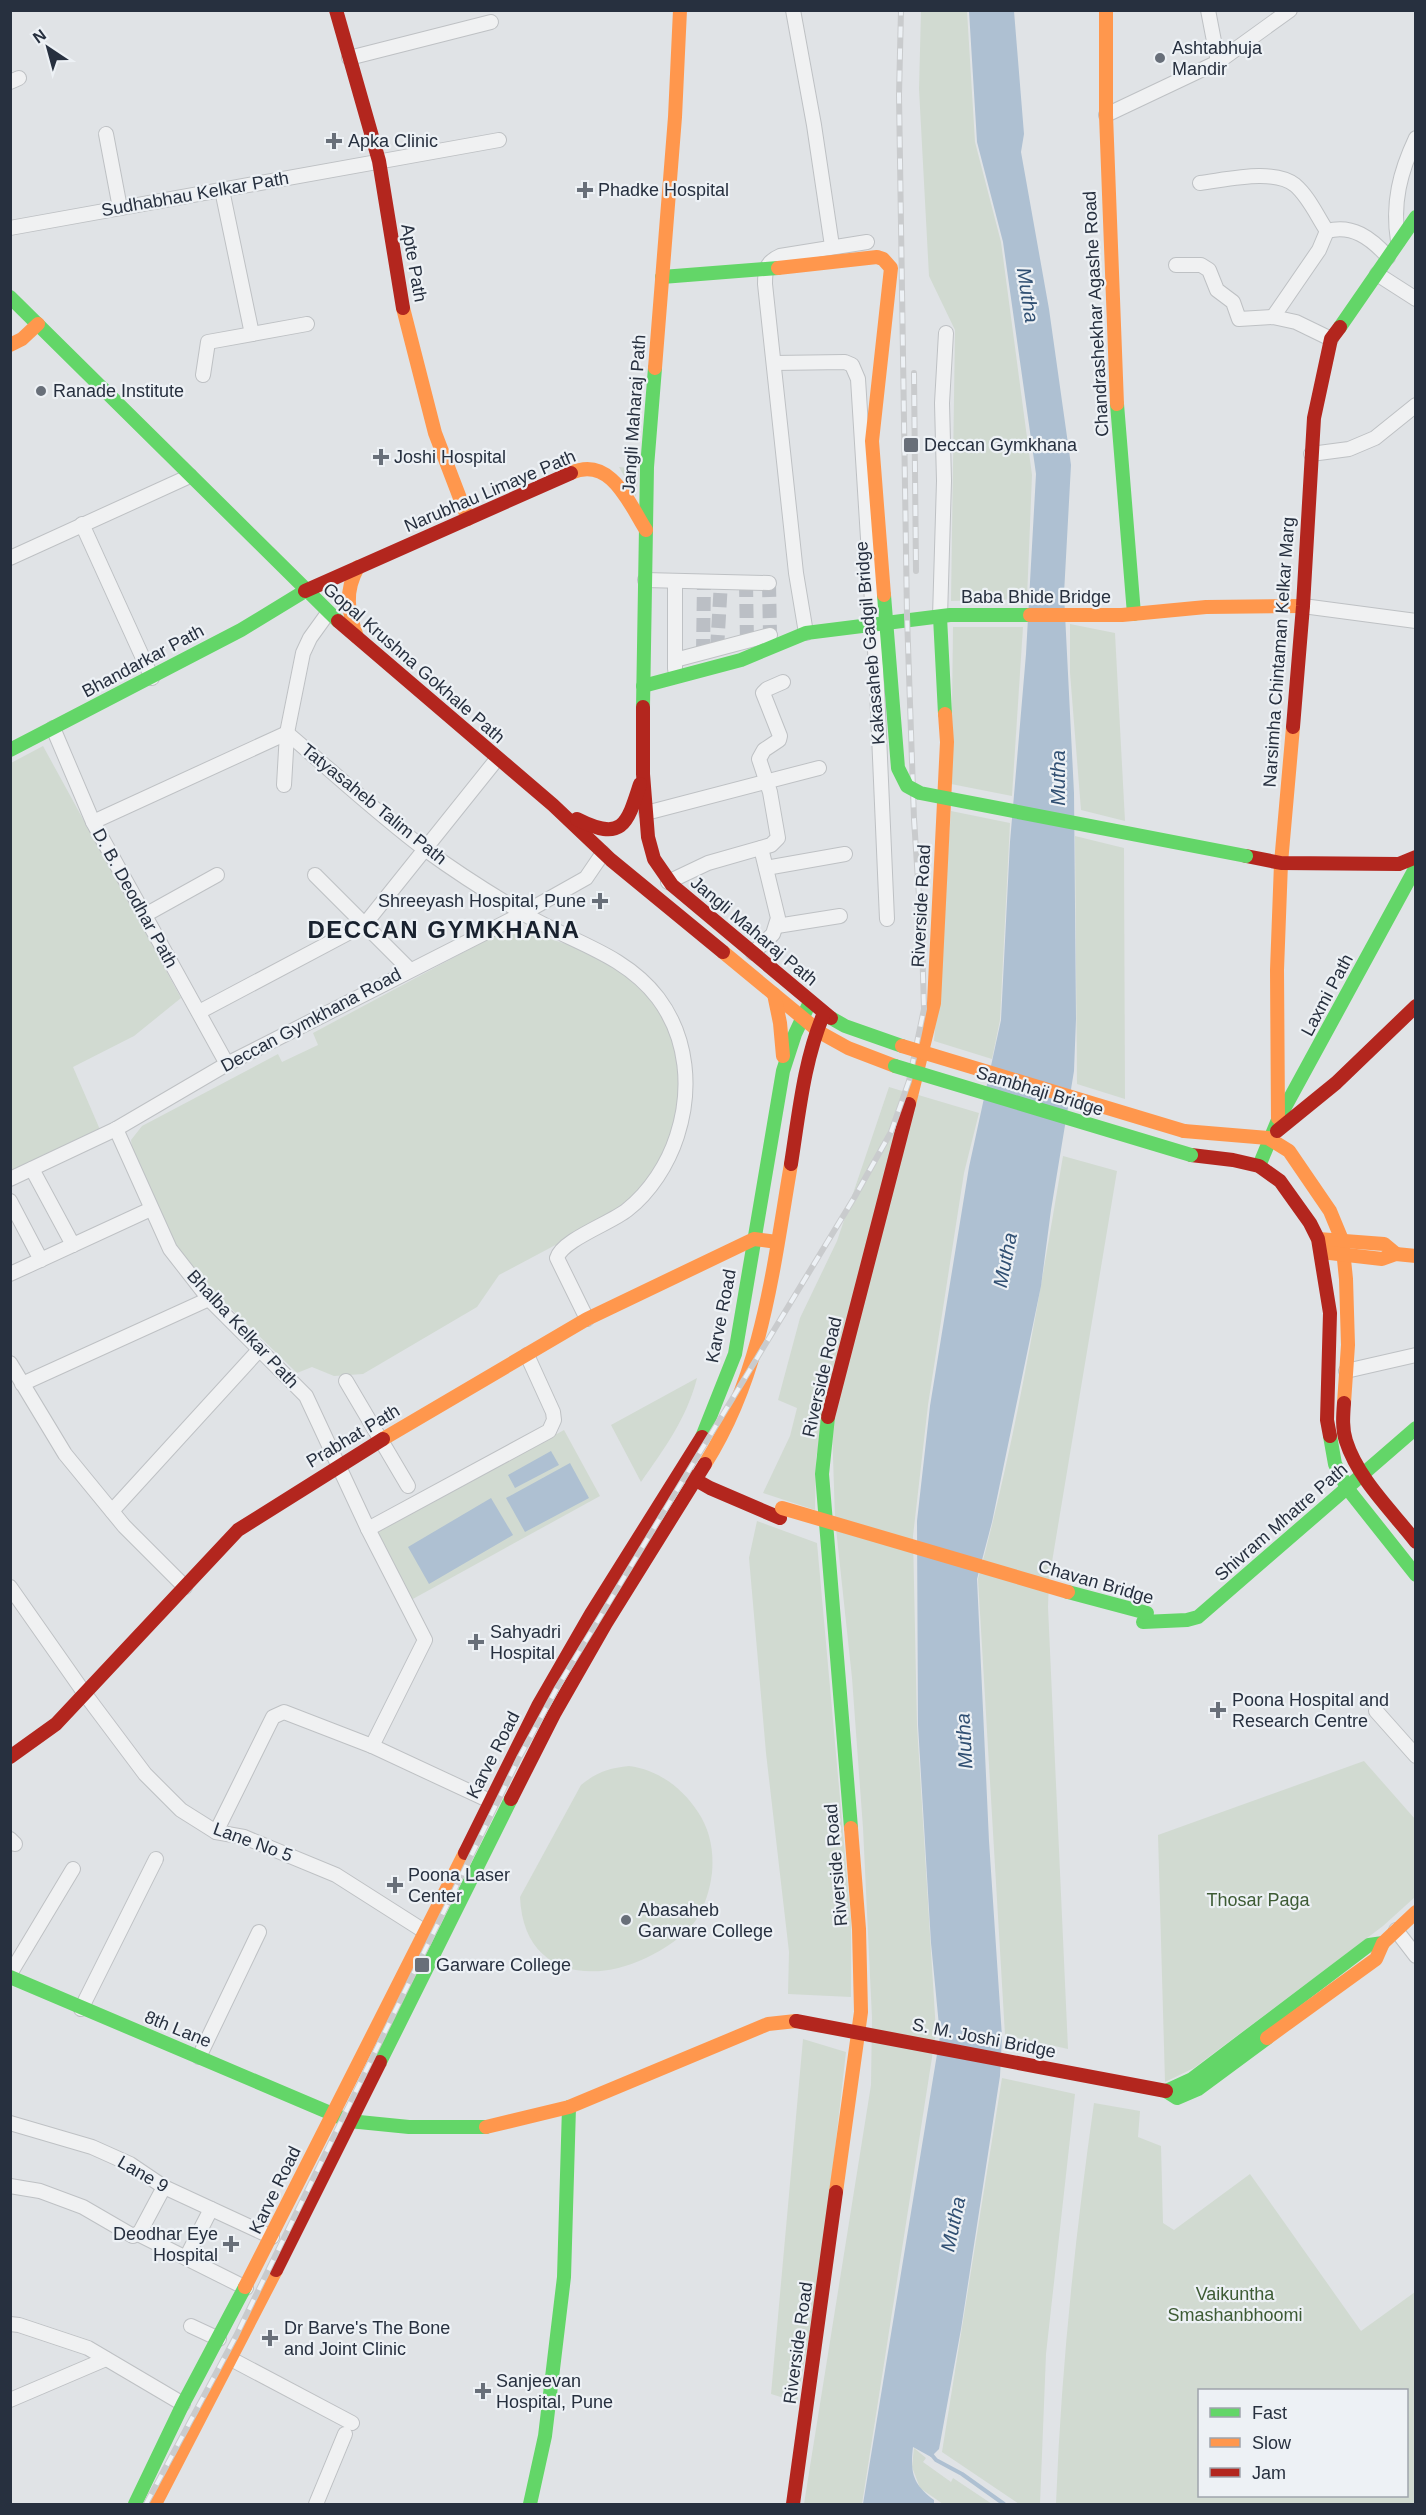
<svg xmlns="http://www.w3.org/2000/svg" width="1426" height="2515" font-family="Helvetica,sans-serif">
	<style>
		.green { fill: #d1dad1; fill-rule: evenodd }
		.water { fill: #aec0d2 }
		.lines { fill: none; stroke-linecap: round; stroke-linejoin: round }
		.stream { stroke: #aec0d2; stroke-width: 4 }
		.street-tunnel { stroke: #bbbfc5; stroke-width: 14; stroke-dasharray: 14 7; stroke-linecap: butt }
		.street-casing { stroke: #bec1c4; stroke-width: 16 }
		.street { stroke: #f0f1f2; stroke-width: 14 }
		.fast { stroke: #63d668; stroke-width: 14 }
		.slow { stroke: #ff974d; stroke-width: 14 }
		.jam { stroke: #b3261e; stroke-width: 14 }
		.rail-casing { stroke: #c9cbcd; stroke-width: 6 }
		.rail { stroke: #edf1f5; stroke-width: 4; stroke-dasharray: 11; stroke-linecap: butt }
		.fast-bridge { stroke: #63d668; stroke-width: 14 }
		.slow-bridge { stroke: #ff974d; stroke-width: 14 }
		.jam-bridge { stroke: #b3261e; stroke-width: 14 }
		.poi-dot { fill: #686f79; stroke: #edf1f5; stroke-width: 2 }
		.labels { text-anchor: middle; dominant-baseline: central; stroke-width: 4.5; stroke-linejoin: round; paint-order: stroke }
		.poi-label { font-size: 18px; fill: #27303f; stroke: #edf1f5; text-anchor: start }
		.street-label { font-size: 18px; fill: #27303f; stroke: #edf1f5 }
		.park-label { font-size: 18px; fill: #3d5b34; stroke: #edf1f5 }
		.water-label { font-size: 20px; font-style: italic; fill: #315073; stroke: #edf1f5 }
		.district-label { font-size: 24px; font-weight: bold; letter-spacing: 1.5px; fill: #19222f; stroke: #edf1f5 }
	</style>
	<rect width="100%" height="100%" fill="#e0e3e6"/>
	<g class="green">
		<path d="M 921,11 L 967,11 L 975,142 L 1001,242 L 1032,475 L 1027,599 L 951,601 L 955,330 L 929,276 L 919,89 Z"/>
		<path d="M 619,467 L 639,469 L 636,497 Z"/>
		<path d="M 1070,624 L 1115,633 L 1125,821 L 1081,810 L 1070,673 Z"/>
		<path d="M 953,627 L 1023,627 L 1012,796 L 951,784 Z"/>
		<path d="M 43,746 L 181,998 L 134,1036 L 73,1067 L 101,1132 L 11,1175 L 11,763 Z"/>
		<path d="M 951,811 L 1010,823 L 1000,1020 L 992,1059 L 934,1041 Z"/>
		<path d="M 1075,836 L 1124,848 L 1125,1099 L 1077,1084 Z"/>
		<path d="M 530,933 L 590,951 L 648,991 L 676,1039 L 683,1095 L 663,1163 L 625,1208 L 499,1275 L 477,1307 L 363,1374 L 334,1376 L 312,1367 L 297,1373 L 214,1292 L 178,1249 L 133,1155 L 131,1140 L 142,1126 L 278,1054 L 282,1062 L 318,1045 L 313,1033 L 494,936 Z"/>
		<path d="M 889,1087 L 912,1094 L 816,1457 L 815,1510 L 763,1493 L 790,1436 L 797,1408 L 778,1400 L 800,1318 L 837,1241 Z"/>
		<path d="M 915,1094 L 979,1113 L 964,1173 L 928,1405 L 913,1536 L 917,1725 L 936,2032 L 862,2504 L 804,2504 L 871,2085 L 872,2018 L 863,1828 L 852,1678 L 835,1519 L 832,1426 Z"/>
		<path d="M 1063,1156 L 1117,1171 L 1049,1580 L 1048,1607 L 1068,2049 L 1005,2035 L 978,1579 C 1016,1440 1039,1298 1063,1156 Z"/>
		<path d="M 697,1378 C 687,1418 664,1449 641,1482 L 611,1425 Z"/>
		<path d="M 564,1430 L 600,1496 L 411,1600 L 374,1534 Z"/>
		<path d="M 757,1521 L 817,1543 L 851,1920 L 851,1997 L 788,1994 L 789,1952 L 766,1753 L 749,1558 Z"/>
		<path d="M 1364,1761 L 1415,1819 L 1415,1897 L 1383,1926 L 1194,2068 L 1165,2082 L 1158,1835 Z"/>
		<path d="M 629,1766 C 659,1770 682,1788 698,1812 C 710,1830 714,1851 712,1873 C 710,1889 705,1906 696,1920 C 684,1937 664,1949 646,1958 C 587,1986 523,1972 520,1897 L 581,1785 C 597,1772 609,1768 629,1766 Z"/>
		<path d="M 803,2039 L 846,2052 L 821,2274 L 797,2402 L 771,2394 Z"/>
		<path d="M 1002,2078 L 1075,2094 L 1046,2354 L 1040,2504 L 1019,2504 L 942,2452 Z"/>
		<path d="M 1094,2103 L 1140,2111 L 1138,2137 L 1161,2146 L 1163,2223 L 1174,2230 L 1250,2174 L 1361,2331 L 1415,2292 L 1415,2504 L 1056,2504 C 1061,2370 1075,2237 1094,2103 ZM 1200,2390 L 1406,2390 L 1406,2496 L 1200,2496 Z"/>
		<path d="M 914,2448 L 926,2458 L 923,2462 L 951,2482 L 953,2478 L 992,2504 L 943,2504 L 920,2488 L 912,2467 Z"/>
	</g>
	<g class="water">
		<path d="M 969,11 L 1014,11 L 1024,134 L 1021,152 L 1049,309 L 1071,465 L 1064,594 L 1074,793 L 1076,1019 L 1074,1071 L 1051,1210 L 1041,1286 L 992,1522 L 977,1579 L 989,1841 L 1002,2037 L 1000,2076 L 961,2329 L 939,2449 L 931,2457 L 913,2447 C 910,2473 913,2484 934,2500 L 934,2504 L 863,2504 L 940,2036 L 931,1943 L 918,1725 L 917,1521 L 930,1406 L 969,1167 L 1001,1020 L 1010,842 L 1026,654 L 1036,474 L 1003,242 L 977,142 Z"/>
		<path d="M 551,1451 L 559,1465 L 515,1488 L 508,1475 Z"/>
		<path d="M 570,1463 L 589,1498 L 525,1532 L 506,1498 Z"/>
		<path d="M 491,1498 L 513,1535 L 429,1584 L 408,1547 Z"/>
	</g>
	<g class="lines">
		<path class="stream" d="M 931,2454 L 936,2460 L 962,2474 L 1004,2504"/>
		<g class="street-tunnel">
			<path d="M 746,583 L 747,642"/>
			<path d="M 769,583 L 770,635"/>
			<path d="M 717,649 L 721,582"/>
			<path d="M 703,653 L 704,582"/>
		</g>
		<g class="street-casing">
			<g id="street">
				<path d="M 793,10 L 814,125 L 832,246"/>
				<path d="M 1208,10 L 1218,62"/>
				<path d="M 349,58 L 491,22"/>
				<path d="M 10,82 L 19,78"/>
				<path d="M 1106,115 L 1218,62 L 1290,10"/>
				<path d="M 106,134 L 120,208"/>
				<path d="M 1200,183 C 1226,180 1274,168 1295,185 C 1309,197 1317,216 1327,231 L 1319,250 L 1273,317"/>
				<path d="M 222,190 L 252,334"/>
				<path d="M 10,228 L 499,140"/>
				<path d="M 1327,231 C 1352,224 1371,238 1388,257"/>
				<path d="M 1398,241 C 1392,203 1400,172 1416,138"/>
				<path d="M 1176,265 L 1201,265 L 1209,270 L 1217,290 L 1233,302 L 1239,319 L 1273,317 L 1296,322 L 1331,339"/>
				<path d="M 1377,274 L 1416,299"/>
				<path d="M 774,363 L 845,362 L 852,365 L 858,379 L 876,666 L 887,919"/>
				<path d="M 203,375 L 208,342 L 307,324"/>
				<path d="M 1311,454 L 1349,449 L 1375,438 L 1416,405"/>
				<path d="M 82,524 L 152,678"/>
				<path d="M 10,558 L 190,476"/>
				<path d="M 645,580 L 769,583"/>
				<path d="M 1303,606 L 1416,621"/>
				<path d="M 940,617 L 944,481 L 942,403 L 946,333"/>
				<path d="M 806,633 L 796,573 L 765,284 C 765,270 766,262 780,256 L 867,242"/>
				<path d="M 675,660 L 770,635"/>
				<path d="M 675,669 L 675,581"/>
				<path d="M 53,728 L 93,822 L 227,1064"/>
				<path d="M 287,733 C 333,772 378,814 426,850 C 456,872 489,893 521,912 C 567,941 623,952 658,998 C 688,1038 692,1090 677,1136 C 668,1164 650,1192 627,1210 C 611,1223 562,1240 557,1258 L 587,1319"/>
				<path d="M 284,785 L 287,733 L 303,653 L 310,638 L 328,613"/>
				<path d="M 646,813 L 819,768"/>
				<path d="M 93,822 L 287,733"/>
				<path d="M 766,868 L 845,854"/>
				<path d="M 315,875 L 409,969"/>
				<path d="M 668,882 L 708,863 L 771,845 L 778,838 L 770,792 L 759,759 L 764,750 L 779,740 L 780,736 L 763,693 L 767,689 L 783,682"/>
				<path d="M 145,915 L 217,875"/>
				<path d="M 777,926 L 840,916"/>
				<path d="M 753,953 L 773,934 L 778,918 L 761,848"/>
				<path d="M 199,1012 L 365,924 L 497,759"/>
				<path d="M 116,1129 L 170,1249 L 209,1299 L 306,1396 L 368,1529 L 425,1640 L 372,1746"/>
				<path d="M 32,1169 L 73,1245"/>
				<path d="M 10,1179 L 116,1129 L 227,1064 L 522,914 L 586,878 L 603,853"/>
				<path d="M 10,1201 L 41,1260"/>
				<path d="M 10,1274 L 151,1209"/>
				<path d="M 10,1363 L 65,1454 L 124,1526 L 185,1587"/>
				<path d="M 1346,1371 L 1416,1355"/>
				<path d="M 346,1381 L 408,1486"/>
				<path d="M 22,1384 L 209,1299"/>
				<path d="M 112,1511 L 259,1350"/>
				<path d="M 368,1529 L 549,1431 L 554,1420 L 553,1412 L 527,1355"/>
				<path d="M 10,1587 L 85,1694 L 145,1774 L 181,1810 L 216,1832 L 244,1837 L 336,1875 L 424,1931"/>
				<path d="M 1376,1711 L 1416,1756"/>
				<path d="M 216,1832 L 273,1717 L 284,1712 L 372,1746 L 490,1801"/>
				<path d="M 10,1839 L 15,1844"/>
				<path d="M 1396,1930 L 1416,1956"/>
				<path d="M 10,1974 L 73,1869"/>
				<path d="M 81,2009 L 156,1859"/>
				<path d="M 199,2057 L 259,1932"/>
				<path d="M 10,2123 L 92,2147 L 130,2164 L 164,2187 L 272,2237"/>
				<path d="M 10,2186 L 40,2191 L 83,2207 L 133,2236 L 140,2232 L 164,2187"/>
				<path d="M 138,2234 L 246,2288"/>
				<path d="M 186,2258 L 211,2209"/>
				<path d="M 10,2324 L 19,2325 L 88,2348 L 183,2404"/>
				<path d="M 191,2326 L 219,2339"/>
				<path d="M 231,2359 L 352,2423"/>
				<path d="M 10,2400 L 106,2359"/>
				<path d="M 316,2504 L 345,2434"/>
			</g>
		</g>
		<use href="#street" class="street"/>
		<g class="fast">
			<path d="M 662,277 L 778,268"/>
			<path d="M 10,297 L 338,621"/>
			<path d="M 1340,327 L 1416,217"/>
			<path d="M 1117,404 L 1134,614"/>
			<path d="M 940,617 L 945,714"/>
			<path d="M 643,686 L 741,660 L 806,633 L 950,615 L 1030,615"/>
			<path d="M 643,707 L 647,467 L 655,368"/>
			<path d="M 10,750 L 241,630 L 305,591"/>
			<path d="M 831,1018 L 845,1026 L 902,1046"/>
			<path d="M 1259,1166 L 1278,1120 L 1416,867"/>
			<path d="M 828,1417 L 822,1474 L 851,1828"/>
			<path d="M 1330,1436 L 1335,1464 L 1347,1488 L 1416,1575"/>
			<path d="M 702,1437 L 735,1354 L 783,1071 L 795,1034 L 810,1002"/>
			<path d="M 1143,1622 L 1187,1620 L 1198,1617 L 1416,1428"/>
			<path d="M 10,1977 L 349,2121 L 409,2127 L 486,2127"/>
			<path d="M 1267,2038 L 1198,2089 L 1177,2098 L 1166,2091 L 1192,2079 L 1369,1945 L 1383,1943"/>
			<path d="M 380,2062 L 511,1799"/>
			<path d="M 135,2504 L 183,2404 L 245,2287"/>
			<path d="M 530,2504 L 545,2436 L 564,2277 L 569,2107"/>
		</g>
		<g class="slow">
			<path d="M 1106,10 L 1106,115 L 1117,404"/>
			<path d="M 403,308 L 435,433 L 468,519"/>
			<path d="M 10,345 L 22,339 L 38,324"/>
			<path d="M 655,368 L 675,117 L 680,10"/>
			<path d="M 571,473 C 610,455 629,503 646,530"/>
			<path d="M 1030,615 L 1122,615 L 1206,607 L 1303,606"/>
			<path d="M 357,637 C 348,611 344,592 358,567"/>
			<path d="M 723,952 L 821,1033 L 848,1048 L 895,1066"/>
			<path d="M 774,994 L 780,1023 L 783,1056"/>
			<path d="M 909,1104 L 934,1003 L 947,742 L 945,714"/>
			<path d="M 1278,1118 L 1277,970 L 1281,863 L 1293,727"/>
			<path d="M 1184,1131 L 1268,1138 L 1289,1151 L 1330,1211 L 1342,1240 L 1346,1279 L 1348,1345 L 1344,1403"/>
			<path d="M 1318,1239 L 1384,1244 L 1396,1254"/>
			<path d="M 1321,1252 L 1382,1259 L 1396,1254 L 1416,1256"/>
			<path d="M 383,1439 L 587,1319 L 754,1239 L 777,1242"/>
			<path d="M 705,1464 C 763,1372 773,1268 791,1164"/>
			<path d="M 1267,2038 L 1376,1959 L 1383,1943 L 1416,1912"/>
			<path d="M 486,2127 L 569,2107 L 768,2024 L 796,2021"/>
			<path d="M 836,2192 L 861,2012 L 859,1929 L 851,1828"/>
			<path d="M 245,2287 L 465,1853"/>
			<path d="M 155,2504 L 276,2270"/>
		</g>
		<g class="jam">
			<path d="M 336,10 L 379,161 L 403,308"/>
			<path d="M 305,591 L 571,473"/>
			<path d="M 338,621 L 553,805 L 611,860 L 723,952"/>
			<path d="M 643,707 L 643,774 L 648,837 L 654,859 L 672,885 L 831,1018"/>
			<path d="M 1293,727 L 1303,606 L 1314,418 L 1331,339 L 1340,327"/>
			<path d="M 577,819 C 622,842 627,825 640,784"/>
			<path d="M 1246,856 L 1281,863 L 1399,864 L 1416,857"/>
			<path d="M 1277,1131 L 1336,1083 L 1416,1006"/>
			<path d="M 1191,1155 L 1233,1160 L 1259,1166 L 1280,1181 L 1310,1223 L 1318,1239 L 1330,1313 L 1327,1420 L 1330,1436"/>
			<path d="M 791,1164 C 799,1113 804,1060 824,1013"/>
			<path d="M 1344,1403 C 1343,1416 1342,1429 1346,1441 C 1358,1479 1392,1511 1416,1542"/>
			<path d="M 828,1417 L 909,1104"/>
			<path d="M 682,1472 L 710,1488 L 780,1518"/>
			<path d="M 10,1757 L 56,1724 L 238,1530 L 383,1439"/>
			<path d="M 511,1799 L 554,1714 L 606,1623 L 705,1464"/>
			<path d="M 465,1853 L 538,1706 L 591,1614 L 702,1437"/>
			<path d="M 276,2270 L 380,2062"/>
			<path d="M 793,2504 L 836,2192"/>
		</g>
		<g class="rail-casing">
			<g id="rail">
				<path d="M 914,373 L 916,571"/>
				<path d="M 146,2504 L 236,2336 L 519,1758 L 557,1688 L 854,1198 L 891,1132 L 909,1081 L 924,1009 L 922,942 L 914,819 L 907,616 L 899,95 L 901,10"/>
			</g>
		</g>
		<use href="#rail" class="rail"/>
		<g class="fast-bridge">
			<path d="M 884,595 L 898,768 L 907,786 L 920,793 L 1246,856"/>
			<path d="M 895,1066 L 1191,1155"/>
			<path d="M 1068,1592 L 1147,1613"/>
		</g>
		<g class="slow-bridge">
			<path d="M 778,268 L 877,257 L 883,259 L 891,268 L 872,441 L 884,595"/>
			<path d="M 902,1046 L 1184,1131"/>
			<path d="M 782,1508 L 1068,1592"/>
		</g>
		<path class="jam-bridge" d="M 796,2021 L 1166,2091"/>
	</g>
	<g class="poi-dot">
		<circle cx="1160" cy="58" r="6"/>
		<path d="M331 132h6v6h6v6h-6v6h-6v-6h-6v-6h6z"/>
		<path d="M582 181h6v6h6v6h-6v6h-6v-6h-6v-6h6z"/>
		<circle cx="41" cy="391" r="6"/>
		<rect x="903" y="437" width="16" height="16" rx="3"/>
		<path d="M378 448h6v6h6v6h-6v6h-6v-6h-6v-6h6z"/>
		<path d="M597 892h6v6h6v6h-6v6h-6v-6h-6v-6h6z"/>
		<path d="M473 1633h6v6h6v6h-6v6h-6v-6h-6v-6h6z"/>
		<path d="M1215 1701h6v6h6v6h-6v6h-6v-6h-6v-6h6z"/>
		<path d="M392 1876h6v6h6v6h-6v6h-6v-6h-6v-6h6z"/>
		<circle cx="626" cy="1920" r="6"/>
		<rect x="414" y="1957" width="16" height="16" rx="3"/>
		<path d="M228 2235h6v6h6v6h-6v6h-6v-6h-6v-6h6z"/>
		<path d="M267 2329h6v6h6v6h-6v6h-6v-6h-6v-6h6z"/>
		<path d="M480 2382h6v6h6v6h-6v6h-6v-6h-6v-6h6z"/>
	</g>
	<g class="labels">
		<g class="poi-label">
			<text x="1172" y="48">Ashtabhuja<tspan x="1172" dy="21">Mandir</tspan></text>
			<text x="348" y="141">Apka Clinic</text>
			<text x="598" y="190">Phadke Hospital</text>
			<text x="53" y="391">Ranade Institute</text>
			<text x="924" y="445">Deccan Gymkhana</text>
			<text x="394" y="457">Joshi Hospital</text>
			<text x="586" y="901" text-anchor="end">Shreeyash Hospital, Pune</text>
			<text x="490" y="1632">Sahyadri<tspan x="490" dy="21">Hospital</tspan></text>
			<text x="1232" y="1700">Poona Hospital and<tspan x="1232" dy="21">Research Centre</tspan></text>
			<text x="408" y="1875">Poona Laser<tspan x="408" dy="21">Center</tspan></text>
			<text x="638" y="1910">Abasaheb<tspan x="638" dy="21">Garware College</tspan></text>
			<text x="436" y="1965">Garware College</text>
			<text x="218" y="2234" text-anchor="end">Deodhar Eye<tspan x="218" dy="21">Hospital</tspan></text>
			<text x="284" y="2328">Dr Barve's The Bone<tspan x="284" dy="21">and Joint Clinic</tspan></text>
			<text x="496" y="2381">Sanjeevan<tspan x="496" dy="21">Hospital, Pune</tspan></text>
		</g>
		<g class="street-label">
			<text transform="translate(195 194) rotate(-10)">Sudhabhau Kelkar Path</text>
			<text transform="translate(414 263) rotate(80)">Apte Path</text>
			<text transform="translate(1096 314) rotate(-93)">Chandrashekhar Agashe Road</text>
			<text transform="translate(634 414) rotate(-86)">Jangli Maharaj Path</text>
			<text transform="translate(490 491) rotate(-23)">Narubhau Limaye Path</text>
			<text x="1036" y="597">Baba Bhide Bridge</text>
			<text transform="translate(870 643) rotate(-95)">Kakasaheb Gadgil Bridge</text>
			<text transform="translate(1279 652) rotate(-86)">Narsimha Chintaman Kelkar Marg</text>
			<text transform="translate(143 661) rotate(-28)">Bhandarkar Path</text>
			<text transform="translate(414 663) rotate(41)">Gopal Krushna Gokhale Path</text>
			<text transform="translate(374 804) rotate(39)">Tatyasaheb Talim Path</text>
			<text transform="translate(135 898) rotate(61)">D. B. Deodhar Path</text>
			<text transform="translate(921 906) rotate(-87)">Riverside Road</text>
			<text transform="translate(754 931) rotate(40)">Jangli Maharaj Path</text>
			<text transform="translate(1327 995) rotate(-62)">Laxmi Path</text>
			<text transform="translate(311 1020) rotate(-28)">Deccan Gymkhana Road</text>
			<text transform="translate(1040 1091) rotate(17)">Sambhaji Bridge</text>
			<text transform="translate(721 1316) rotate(-79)">Karve Road</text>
			<text transform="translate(243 1329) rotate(47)">Bhalba Kelkar Path</text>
			<text transform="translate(822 1377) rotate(-77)">Riverside Road</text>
			<text transform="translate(353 1436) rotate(-31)">Prabhat Path</text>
			<text transform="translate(1281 1522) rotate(-41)">Shivram Mhatre Path</text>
			<text transform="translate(1096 1582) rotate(16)">Chavan Bridge</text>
			<text transform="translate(493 1755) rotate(-63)">Karve Road</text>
			<text transform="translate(253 1842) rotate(20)">Lane No 5</text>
			<text transform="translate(836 1865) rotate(-95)">Riverside Road</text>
			<text transform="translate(178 2029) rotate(22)">8th Lane</text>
			<text transform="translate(984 2038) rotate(11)">S. M. Joshi Bridge</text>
			<text transform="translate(143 2174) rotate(30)">Lane 9</text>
			<text transform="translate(275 2190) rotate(-64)">Karve Road</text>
			<text transform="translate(798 2343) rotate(-82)">Riverside Road</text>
		</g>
		<g class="park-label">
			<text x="1258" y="1900">Thosar Paga</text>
			<text x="1235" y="2294">Vaikuntha<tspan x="1235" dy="21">Smashanbhoomi</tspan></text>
		</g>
		<g class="water-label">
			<text transform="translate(1028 295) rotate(81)">Mutha</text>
			<text transform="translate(1058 778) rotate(-90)">Mutha</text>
			<text transform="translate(1005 1260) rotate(-79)">Mutha</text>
			<text transform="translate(964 1741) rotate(-93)">Mutha</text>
			<text transform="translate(953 2224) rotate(-78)">Mutha</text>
		</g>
		<g class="district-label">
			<text x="444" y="929">DECCAN GYMKHANA</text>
		</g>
	</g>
	<rect width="1426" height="2515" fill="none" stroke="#27303f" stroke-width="24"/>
	<rect x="1198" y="2389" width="210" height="108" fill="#edf1f5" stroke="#9ea4ac" stroke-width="1.5"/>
	<rect x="1210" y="2408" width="30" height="9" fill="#63d668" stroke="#9ea4ac" stroke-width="1.5"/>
	<text x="1252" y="2419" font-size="18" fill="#27303f">Fast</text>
	<rect x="1210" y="2438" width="30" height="9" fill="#ff974d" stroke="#9ea4ac" stroke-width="1.5"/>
	<text x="1252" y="2449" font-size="18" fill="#27303f">Slow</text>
	<rect x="1210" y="2468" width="30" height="9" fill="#b3261e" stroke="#9ea4ac" stroke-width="1.5"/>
	<text x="1252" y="2479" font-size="18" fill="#27303f">Jam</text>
	<g transform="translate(48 48) rotate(324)" stroke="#edf1f5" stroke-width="4.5" paint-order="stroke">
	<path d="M0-4.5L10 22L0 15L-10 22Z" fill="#27303f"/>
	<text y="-9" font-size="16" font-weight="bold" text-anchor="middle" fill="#27303f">N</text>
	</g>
</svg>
